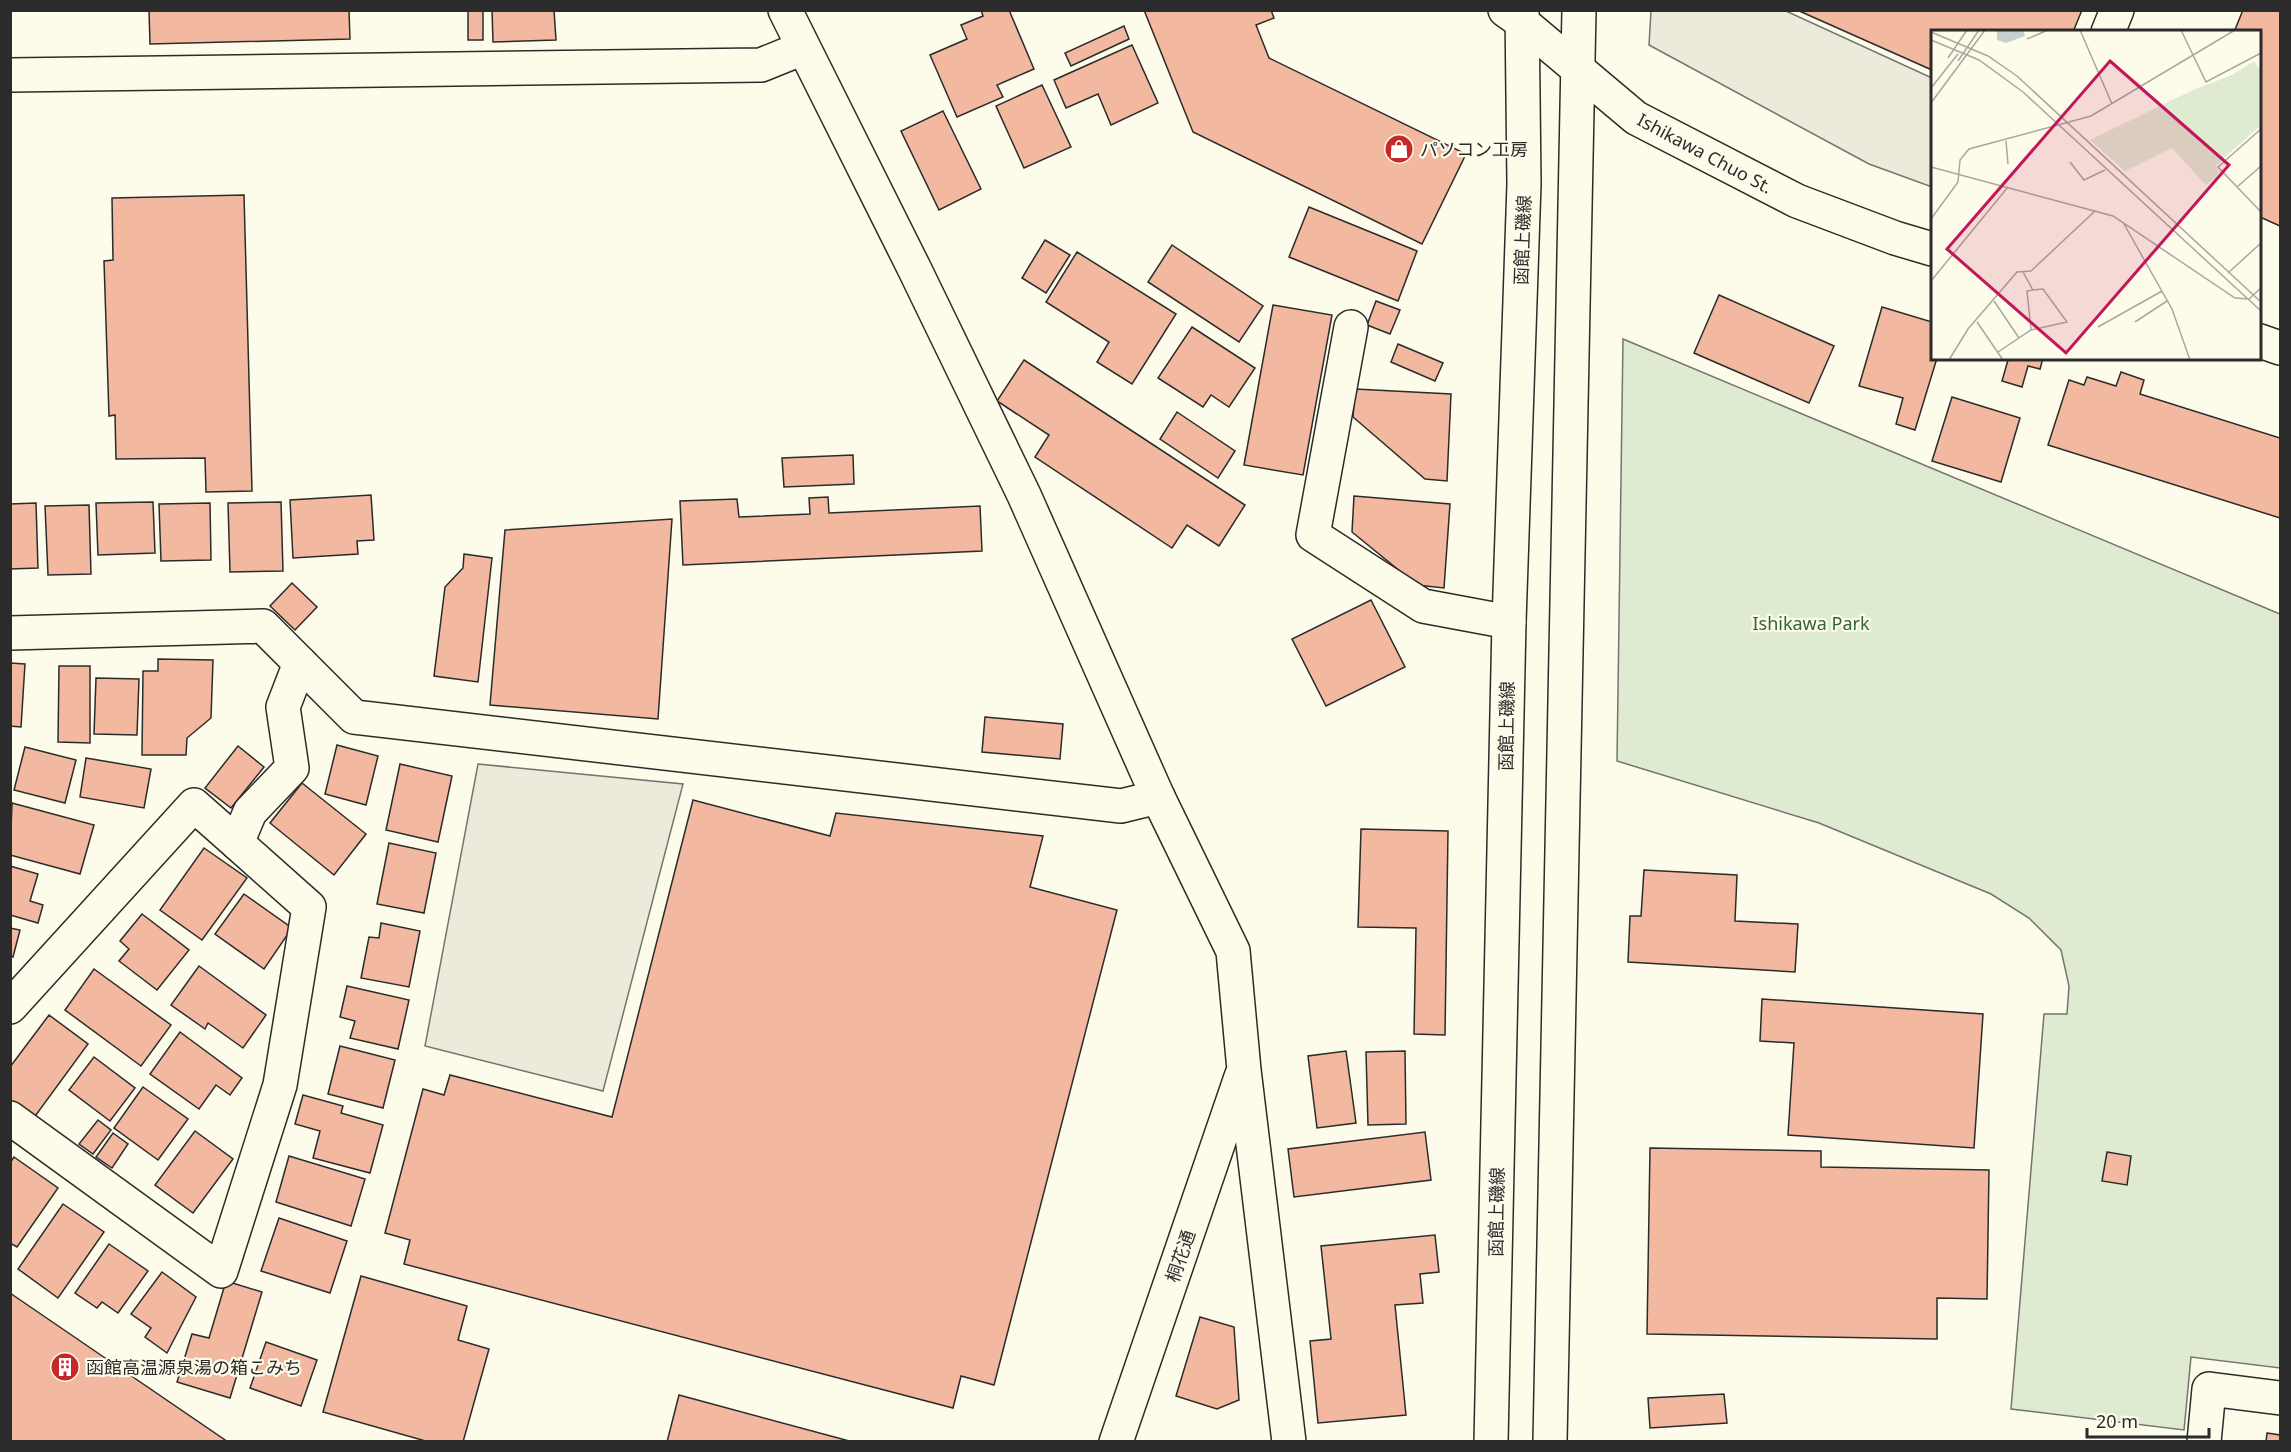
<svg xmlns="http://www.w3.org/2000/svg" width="2291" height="1452" font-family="'Noto Sans','Noto Sans JP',sans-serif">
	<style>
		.green { fill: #deebd1; stroke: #74746e; stroke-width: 1.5 }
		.parking { fill: #eceadb; stroke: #74746e; stroke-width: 1.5 }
		.building { fill: #f2b8a0; stroke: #2b2b2b; stroke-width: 1.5 }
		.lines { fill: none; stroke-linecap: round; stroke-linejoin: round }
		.minor-casing { stroke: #2b2b2b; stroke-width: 36 }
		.tertiary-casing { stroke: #2b2b2b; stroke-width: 36 }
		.primary-casing { stroke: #2b2b2b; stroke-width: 36 }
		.minor { stroke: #fdfbea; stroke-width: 33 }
		.tertiary { stroke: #fdfbea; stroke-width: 33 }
		.primary { stroke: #fdfbea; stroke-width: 33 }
		.labels { text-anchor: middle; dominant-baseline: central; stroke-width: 4.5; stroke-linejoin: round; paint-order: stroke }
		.poi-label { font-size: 18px; fill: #2b2b2b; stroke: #fdfbea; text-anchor: start }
		.street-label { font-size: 18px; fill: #2b2b2b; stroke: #fdfbea }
		.park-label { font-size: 18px; fill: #34623c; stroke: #fdfbea }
		.inset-road { fill: none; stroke: #a9a89e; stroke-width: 1.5 }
		.view { fill: #c2185b; fill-opacity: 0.15; stroke: #c2185b; stroke-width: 3 }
		.inset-edge { fill: none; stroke: #2b2b2b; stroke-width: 3 }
	</style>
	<rect width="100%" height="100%" fill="#fdfbea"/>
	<path class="green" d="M 1623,339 L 2280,614 L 2280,1368 L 2191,1357 L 2184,1430 L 2011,1409 L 2044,1014 L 2067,1014 L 2069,986 L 2061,950 L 2029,918 L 1991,894 L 1819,823 L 1617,761 Z"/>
	<g class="parking">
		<path d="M 1651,11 L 1786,11 L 1932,78 L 1932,187 L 1869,164 L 1649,45 Z"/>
		<path d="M 478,764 L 683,784 L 603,1091 L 425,1046 Z"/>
	</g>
	<g class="building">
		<path d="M 149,10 L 349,10 L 350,39 L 150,44 Z"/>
		<rect x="468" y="10" width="15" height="30"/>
		<path d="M 492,10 L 554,10 L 556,40 L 493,42 Z"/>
		<path d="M 981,10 L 1009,10 L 1034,69 L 997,85 L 1003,97 L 957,117 L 930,55 L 967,39 L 961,25 L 983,16 Z"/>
		<path d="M 1144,10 L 1271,10 L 1274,18 L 1256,25 L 1269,58 L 1466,154 L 1422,244 L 1193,132 Z"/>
		<path d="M 1797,10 L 2082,10 L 2073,32 L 1932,32 L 1932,70 Z"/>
		<path d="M 2243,10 L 2280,10 L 2280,226 L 2260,217 L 2260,32 L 2234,32 Z"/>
		<path d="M 1124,26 L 1129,39 L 1071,66 L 1065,53 Z"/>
		<path d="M 1132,45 L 1158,103 L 1111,125 L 1098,94 L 1066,108 L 1054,80 Z"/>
		<path d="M 1042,85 L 1071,147 L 1024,168 L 996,106 Z"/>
		<path d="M 943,111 L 981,189 L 939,210 L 901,131 Z"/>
		<path d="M 244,195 L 252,491 L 206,492 L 205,458 L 116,459 L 115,415 L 109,416 L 104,261 L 113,260 L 112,198 Z"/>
		<path d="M 1309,207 L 1417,251 L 1398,301 L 1289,257 Z"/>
		<path d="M 1045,240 L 1070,255 L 1046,293 L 1022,278 Z"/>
		<path d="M 1172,245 L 1263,306 L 1239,342 L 1148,282 Z"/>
		<path d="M 1077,252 L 1176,314 L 1132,384 L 1097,362 L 1109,342 L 1046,302 Z"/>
		<path d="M 1719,295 L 1834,346 L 1809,403 L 1694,353 Z"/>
		<path d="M 1376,301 L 1400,310 L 1390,334 L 1367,325 Z"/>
		<path d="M 1273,305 L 1332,315 L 1303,475 L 1244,465 Z"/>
		<path d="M 1882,307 L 1932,322 L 1932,358 L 1937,358 L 1915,430 L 1896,424 L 1903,398 L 1859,386 Z"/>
		<path d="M 1192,327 L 1255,368 L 1229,407 L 1211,395 L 1203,407 L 1158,378 Z"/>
		<path d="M 1398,344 L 1443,363 L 1435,381 L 1391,362 Z"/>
		<path d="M 2003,358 L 2043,358 L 2040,369 L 2028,366 L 2022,387 L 2002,381 L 2008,360 Z"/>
		<path d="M 1024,360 L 1245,505 L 1219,546 L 1187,525 L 1172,548 L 1035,457 L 1049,435 L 997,401 Z"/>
		<path d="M 2121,372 L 2144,380 L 2140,394 L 2280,438 L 2280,518 L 2048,445 L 2069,380 L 2084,385 L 2087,377 L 2116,386 Z"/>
		<path d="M 1355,389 L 1451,394 L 1447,481 L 1425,479 L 1353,417 Z"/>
		<path d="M 1952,397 L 2020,418 L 2001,482 L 1932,461 Z"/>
		<path d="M 1177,412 L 1235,451 L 1218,478 L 1160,439 Z"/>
		<path d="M 853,455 L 854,484 L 784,487 L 782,458 Z"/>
		<path d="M 371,495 L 374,540 L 357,541 L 358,554 L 293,558 L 290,500 Z"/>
		<path d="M 1354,496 L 1450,504 L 1444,588 L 1417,585 L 1352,532 Z"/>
		<path d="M 828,497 L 829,513 L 980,506 L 982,551 L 683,565 L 680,501 L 737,499 L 739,517 L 810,514 L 809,498 Z"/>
		<path d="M 153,502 L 155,553 L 98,555 L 96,503 Z"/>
		<path d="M 281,502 L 283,571 L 230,572 L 228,503 Z"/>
		<path d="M 36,503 L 38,568 L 10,569 L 10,504 Z"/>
		<path d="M 210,503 L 211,560 L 161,561 L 159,504 Z"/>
		<path d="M 89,505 L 91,574 L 48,575 L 45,506 Z"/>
		<path d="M 672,519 L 658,719 L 490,705 L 505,530 Z"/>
		<path d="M 464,554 L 492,558 L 478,682 L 434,676 L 445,587 L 463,568 Z"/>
		<path d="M 292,583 L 317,607 L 295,630 L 270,606 Z"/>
		<path d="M 1371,600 L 1405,667 L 1326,706 L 1292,639 Z"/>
		<path d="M 158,659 L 213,660 L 211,718 L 187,738 L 186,755 L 142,755 L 143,671 L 158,671 Z"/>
		<path d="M 10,663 L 25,664 L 21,727 L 10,726 Z"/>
		<path d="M 59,666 L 90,666 L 90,743 L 58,742 Z"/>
		<path d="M 96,678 L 139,679 L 137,735 L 94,734 Z"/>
		<path d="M 985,717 L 1063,724 L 1060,759 L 982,752 Z"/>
		<path d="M 337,745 L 378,756 L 366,805 L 325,794 Z"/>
		<path d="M 238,746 L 264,767 L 231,808 L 205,788 Z"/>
		<path d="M 25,747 L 76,760 L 65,803 L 14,790 Z"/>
		<path d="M 86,758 L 151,769 L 144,808 L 80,797 Z"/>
		<path d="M 400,764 L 452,776 L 438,842 L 386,830 Z"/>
		<path d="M 302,783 L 366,834 L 334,875 L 270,823 Z"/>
		<path d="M 693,800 L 830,836 L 836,813 L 1043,836 L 1030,887 L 1117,910 L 994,1385 L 961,1376 L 953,1408 L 404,1264 L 410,1240 L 385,1233 L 423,1089 L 444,1095 L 450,1075 L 612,1117 Z"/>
		<path d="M 12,803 L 94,825 L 80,874 L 10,855 Z"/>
		<path d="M 1361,829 L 1448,831 L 1445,1035 L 1414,1034 L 1416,928 L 1358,927 Z"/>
		<path d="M 389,843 L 436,853 L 424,913 L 377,904 Z"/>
		<path d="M 204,848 L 247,878 L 202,940 L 160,910 Z"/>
		<path d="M 10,866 L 38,874 L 30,901 L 43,905 L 38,923 L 10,915 Z"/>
		<path d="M 1644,870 L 1737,875 L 1735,921 L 1798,924 L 1795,972 L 1628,962 L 1630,916 L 1641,916 Z"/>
		<path d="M 244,894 L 292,928 L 264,969 L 215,934 Z"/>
		<path d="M 142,914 L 189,950 L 157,990 L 119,961 L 129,949 L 120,941 Z"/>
		<path d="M 381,923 L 420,931 L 409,987 L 361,978 L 369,937 L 379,938 Z"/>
		<path d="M 10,928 L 20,930 L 13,957 L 10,956 Z"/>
		<path d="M 199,966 L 266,1015 L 243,1048 L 208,1023 L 205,1029 L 171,1005 Z"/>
		<path d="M 94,969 L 171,1025 L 141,1066 L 65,1010 Z"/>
		<path d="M 347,986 L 409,1000 L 398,1049 L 350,1038 L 355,1021 L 340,1017 Z"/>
		<path d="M 1762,999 L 1983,1014 L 1974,1148 L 1788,1135 L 1794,1043 L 1760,1041 Z"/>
		<path d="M 49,1015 L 88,1044 L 33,1119 L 10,1103 L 10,1067 Z"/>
		<path d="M 180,1032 L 242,1078 L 230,1095 L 216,1085 L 199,1109 L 150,1074 Z"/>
		<path d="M 340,1046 L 395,1060 L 383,1108 L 328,1094 Z"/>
		<path d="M 1346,1051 L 1356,1123 L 1317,1128 L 1308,1056 Z"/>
		<path d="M 1405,1051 L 1406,1124 L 1368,1125 L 1366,1052 Z"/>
		<path d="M 94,1057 L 135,1088 L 110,1121 L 69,1090 Z"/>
		<path d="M 143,1087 L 188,1119 L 158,1160 L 114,1128 Z"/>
		<path d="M 303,1095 L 343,1106 L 341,1113 L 383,1125 L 370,1173 L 313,1158 L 320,1131 L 295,1124 Z"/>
		<path d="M 98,1120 L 111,1130 L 93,1154 L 79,1144 Z"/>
		<path d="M 195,1131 L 233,1159 L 193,1213 L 155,1185 Z"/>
		<path d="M 1425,1132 L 1431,1180 L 1294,1197 L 1288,1149 Z"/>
		<path d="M 113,1133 L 128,1144 L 112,1168 L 96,1157 Z"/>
		<path d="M 1650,1148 L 1821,1151 L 1821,1167 L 1989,1170 L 1987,1299 L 1937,1298 L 1937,1339 L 1647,1334 Z"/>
		<path d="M 2107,1152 L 2131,1156 L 2127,1185 L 2102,1181 Z"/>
		<path d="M 289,1156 L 365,1179 L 351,1226 L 276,1202 Z"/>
		<path d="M 14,1157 L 58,1188 L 17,1247 L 10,1243 L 10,1163 Z"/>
		<path d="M 63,1204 L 104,1232 L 58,1298 L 18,1269 Z"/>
		<path d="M 279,1218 L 347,1241 L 330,1293 L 261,1271 Z"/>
		<path d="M 1435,1235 L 1439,1272 L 1420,1274 L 1423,1303 L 1395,1305 L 1406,1415 L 1318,1423 L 1310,1341 L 1331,1339 L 1321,1246 Z"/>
		<path d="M 109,1244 L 148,1271 L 118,1313 L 102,1302 L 97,1308 L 75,1293 Z"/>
		<path d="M 162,1272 L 196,1297 L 167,1353 L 145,1337 L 151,1328 L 131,1314 Z"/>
		<path d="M 361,1276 L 467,1306 L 458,1340 L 489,1349 L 463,1442 L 429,1442 L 323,1412 Z"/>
		<path d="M 226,1281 L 262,1292 L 230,1398 L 177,1382 L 192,1334 L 209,1338 Z"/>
		<path d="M 10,1293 L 228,1442 L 10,1442 Z"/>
		<path d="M 1200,1317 L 1234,1327 L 1239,1400 L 1217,1409 L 1176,1396 Z"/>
		<path d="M 266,1342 L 317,1360 L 301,1406 L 250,1388 Z"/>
		<path d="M 1724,1394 L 1727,1423 L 1650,1428 L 1648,1398 Z"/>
		<path d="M 679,1395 L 853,1442 L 667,1442 Z"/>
		<path d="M 2267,1433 L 2280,1435 L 2280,1442 L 2266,1442 Z"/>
	</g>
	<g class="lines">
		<g class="minor-casing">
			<g id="minor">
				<path d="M 2108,32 L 2117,10"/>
				<path d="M 10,75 L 761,65 L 803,48"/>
				<path d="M 1351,327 L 1313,535 L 1423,606 L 1509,622"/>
				<path d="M 10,633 L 263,626 L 354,717 L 1121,806 L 1158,797"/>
				<path d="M 10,1007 L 194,805 L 237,843"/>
				<path d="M 10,1118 L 221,1271 L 280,1085 L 309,907 L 237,843 L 250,812 L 292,768 L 283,707 L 300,663"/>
				<path d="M 2204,1442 L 2209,1389 L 2280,1398"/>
			</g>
		</g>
		<g class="tertiary-casing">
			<g id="tertiary">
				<path d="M 785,10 L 915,270 L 1024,495 L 1158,797 L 1233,951 L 1244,1070 L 1289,1442"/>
				<path d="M 1505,10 L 1522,22 L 1636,118 L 1797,201 L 1895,238 L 1932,249"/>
				<path d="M 2260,341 L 2280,348"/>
				<path d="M 1116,1442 L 1241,1077"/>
			</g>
		</g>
		<g class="primary-casing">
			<g id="primary">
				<path d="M 1491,1442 L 1509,622 L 1524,184 L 1522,10"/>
				<path d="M 1550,1442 L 1579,10"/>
			</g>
		</g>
		<use href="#minor" class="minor"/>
		<use href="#tertiary" class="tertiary"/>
		<use href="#primary" class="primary"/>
	</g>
	<defs>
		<g id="shop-disc" transform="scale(1.5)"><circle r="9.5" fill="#c62828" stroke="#fdfbea"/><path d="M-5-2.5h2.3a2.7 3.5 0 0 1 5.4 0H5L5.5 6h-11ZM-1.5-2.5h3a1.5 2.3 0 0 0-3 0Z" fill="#fff"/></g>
		<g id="building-disc" transform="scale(1.5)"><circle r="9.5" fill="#c62828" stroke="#fdfbea"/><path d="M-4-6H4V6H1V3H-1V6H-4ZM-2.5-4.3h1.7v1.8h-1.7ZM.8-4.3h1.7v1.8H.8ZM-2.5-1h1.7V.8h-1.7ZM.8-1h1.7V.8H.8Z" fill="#fff"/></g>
	</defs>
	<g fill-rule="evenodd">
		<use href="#shop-disc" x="1399" y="149"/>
		<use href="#building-disc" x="65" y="1367"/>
	</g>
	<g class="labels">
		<g class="poi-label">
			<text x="1420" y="149">パソコン工房</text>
			<text x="86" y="1367">函館高温源泉湯の箱こみち</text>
		</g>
		<g class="street-label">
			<text transform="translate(1705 153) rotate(28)">Ishikawa Chuo St.</text>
			<text transform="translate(1522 240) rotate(-88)">函館上磯線</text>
			<text transform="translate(1506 726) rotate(-89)">函館上磯線</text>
			<text transform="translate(1496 1212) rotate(-89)">函館上磯線</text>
			<text transform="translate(1180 1256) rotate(-71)">桐花通</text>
		</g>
		<g class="park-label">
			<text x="1811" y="623">Ishikawa Park</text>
		</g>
	</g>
	<g transform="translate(1931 30)">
		<rect width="330" height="330" fill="#fdfbea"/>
		<path d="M 323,31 L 330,41 L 330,95 L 284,136 L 289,142 L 275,155 L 241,118 L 194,141 L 159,110 L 262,60 L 301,45 Z" fill="#deebd1"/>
		<path d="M 66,0 L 92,0 L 94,6 L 75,13 L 66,10 Z" fill="#c7d0d0"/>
		<path class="inset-road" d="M 149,0 L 181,74M 250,0 L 275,52 L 330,23M 0,2 L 57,26 L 86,46 L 330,272M 96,9 L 117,0M 0,10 L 48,30 L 92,62 L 330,281M 17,28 L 36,0M 27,31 L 48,0M 0,58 L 27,24M 0,73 L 54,0M 330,99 L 287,137 L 330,182M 75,111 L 77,134M 139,132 L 153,150 L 174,140M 0,137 L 182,186 L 304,268 L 318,269 L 330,258M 306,157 L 330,136M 0,189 L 27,152 L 29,130 L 38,119 L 160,86 L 304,0M 193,194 L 241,279 L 259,330M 297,243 L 330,213M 0,251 L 77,157M 63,271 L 88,308M 46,292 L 72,330M 204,292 L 236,271M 167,297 L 231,261M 100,300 L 96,261 L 102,260M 67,322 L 100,300 L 136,292 L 112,259 L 102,260 L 92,242M 18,330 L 37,299 L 86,242 L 100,241 L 164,181"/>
		<path class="view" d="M 179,31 L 298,135 L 135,323 L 16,219 Z"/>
		<rect width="330" height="330" class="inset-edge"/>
	</g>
	<rect width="2291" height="1452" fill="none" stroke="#2b2b2b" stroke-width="24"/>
	<path d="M2087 1428v9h122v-9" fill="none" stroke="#2b2b2b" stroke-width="3"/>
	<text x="2096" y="1428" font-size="18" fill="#2b2b2b" stroke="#fdfbea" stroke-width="4.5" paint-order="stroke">20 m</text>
</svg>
